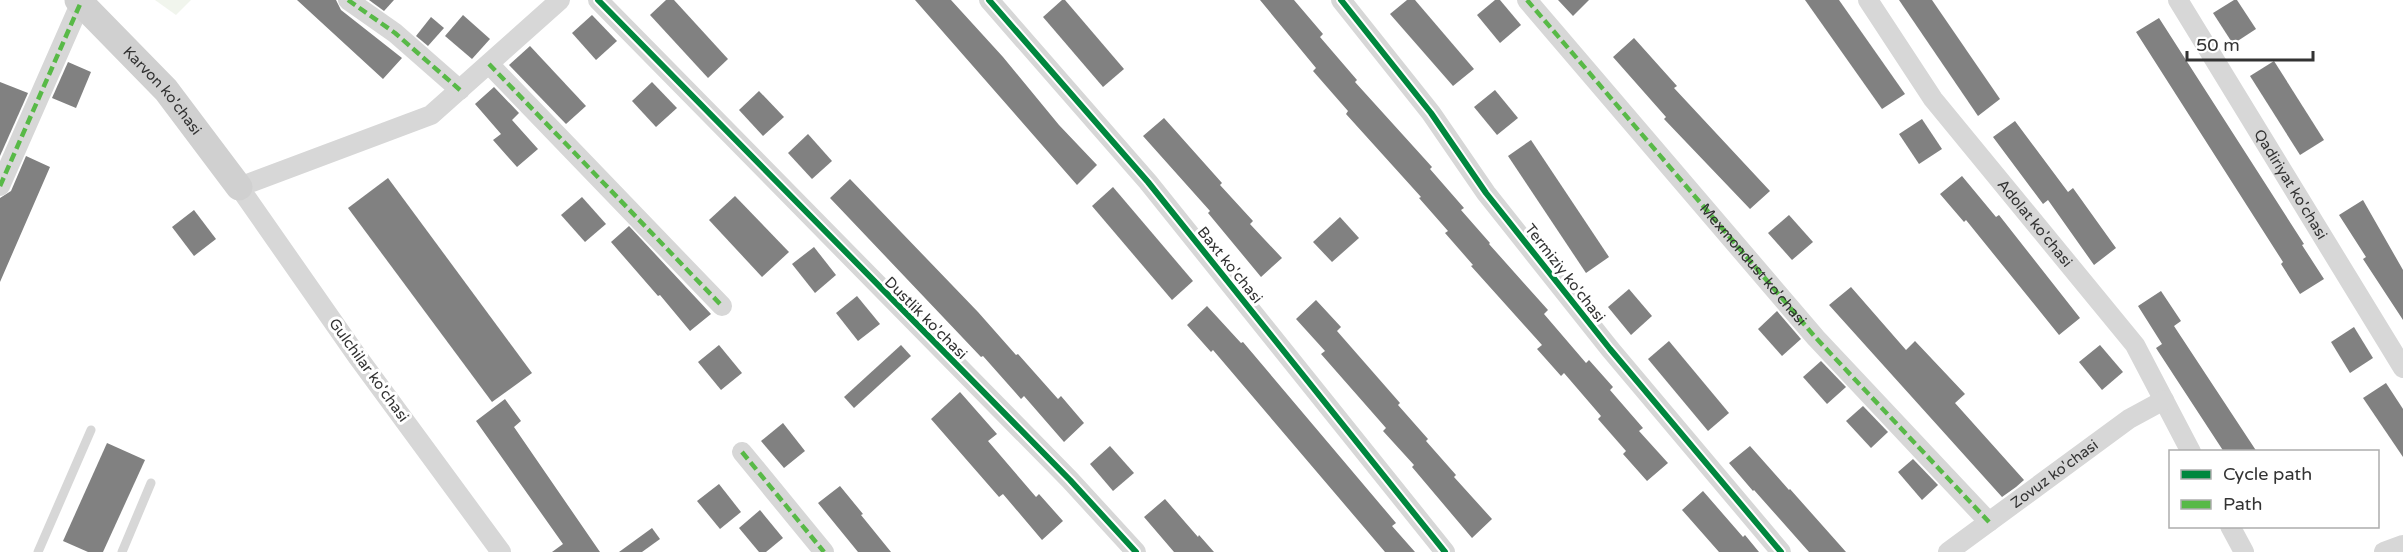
<svg xmlns="http://www.w3.org/2000/svg" width="2403" height="552" font-family="'Varela Round',sans-serif">
	<style>
		.green { fill: #f1f5ed }
		.building { fill: #818181 }
		.lines { fill: none; stroke-linecap: round; stroke-linejoin: round }
		.lane { stroke: #d7d7d7; stroke-width: 9 }
		.street { stroke: #d7d7d7; stroke-width: 20 }
		.secondary { stroke: #d0d0d0; stroke-width: 27 }
		.quiet { stroke: #58b947; stroke-width: 4.5; stroke-dasharray: 9 4.5; stroke-linecap: butt }
		.cycleway-casing { stroke: #fff; stroke-width: 10 }
		.cycleway { stroke: #00873e; stroke-width: 6 }
		.labels { text-anchor: middle; dominant-baseline: central; stroke-width: 6; stroke-linejoin: round; paint-order: stroke }
		.street-label { font-size: 15px; fill: #333; stroke: #fff }
	</style>
	<rect width="100%" height="100%" fill="#fff"/>
	<path class="green" d="M 155,0 L 191,0 L 176,15 Z"/>
	<g class="building">
		<path d="M 297,0 L 336,0 L 341,10 L 402,58 L 383,79 Z"/>
		<path d="M 369,0 L 394,0 L 384,11 Z"/>
		<path d="M 666,0 L 674,0 L 728,59 L 708,78 L 650,15 Z"/>
		<path d="M 915,0 L 951,0 L 1003,57 L 1059,125 L 1097,165 L 1077,185 Z"/>
		<path d="M 1062,0 L 1065,0 L 1124,69 L 1103,87 L 1043,17 Z"/>
		<path d="M 1260,0 L 1294,0 L 1323,34 L 1320,37 L 1357,80 L 1355,82 L 1432,167 L 1430,169 L 1464,208 L 1461,210 L 1490,243 L 1489,244 L 1548,310 L 1544,314 L 1586,363 L 1589,360 L 1613,387 L 1610,390 L 1643,428 L 1639,431 L 1668,463 L 1647,481 L 1623,454 L 1626,451 L 1598,419 L 1601,416 L 1564,373 L 1561,376 L 1537,349 L 1542,345 L 1471,266 L 1473,265 L 1445,233 L 1448,231 L 1419,198 L 1421,197 L 1346,114 L 1348,111 L 1313,71 L 1316,68 Z"/>
		<path d="M 1407,0 L 1415,0 L 1474,69 L 1453,86 L 1390,14 Z"/>
		<path d="M 1495,0 L 1500,0 L 1521,25 L 1500,43 L 1477,15 Z"/>
		<path d="M 1558,0 L 1589,0 L 1573,16 Z"/>
		<path d="M 1805,0 L 1839,0 L 1905,94 L 1882,109 Z"/>
		<path d="M 1899,0 L 1932,0 L 2000,99 L 1978,116 Z"/>
		<path d="M 2234,0 L 2237,0 L 2256,29 L 2233,44 L 2213,13 Z"/>
		<path d="M 463,15 L 490,39 L 472,59 L 445,36 Z"/>
		<path d="M 592,15 L 617,41 L 596,60 L 572,33 Z"/>
		<path d="M 431,17 L 444,28 L 428,46 L 416,36 Z"/>
		<path d="M 2159,18 L 2304,244 L 2302,245 L 2324,279 L 2300,294 L 2281,264 L 2283,262 L 2136,32 Z"/>
		<path d="M 1634,38 L 1677,86 L 1674,88 L 1770,191 L 1750,209 L 1664,119 L 1666,117 L 1613,57 Z"/>
		<path d="M 530,46 L 586,106 L 566,124 L 509,65 Z"/>
		<path d="M 2274,61 L 2324,140 L 2300,155 L 2250,76 Z"/>
		<path d="M 68,62 L 91,72 L 76,108 L 52,98 Z"/>
		<path d="M 0,82 L 28,93 L 0,156 Z"/>
		<path d="M 652,82 L 677,108 L 656,127 L 632,101 Z"/>
		<path d="M 494,87 L 519,113 L 512,120 L 538,149 L 517,167 L 493,140 L 501,134 L 475,104 Z"/>
		<path d="M 1495,90 L 1518,118 L 1497,135 L 1474,107 Z"/>
		<path d="M 759,91 L 784,117 L 763,136 L 739,110 Z"/>
		<path d="M 1164,118 L 1222,183 L 1220,185 L 1253,221 L 1250,224 L 1282,258 L 1261,277 L 1208,213 L 1210,211 L 1143,136 Z"/>
		<path d="M 1922,119 L 1942,149 L 1919,164 L 1899,134 Z"/>
		<path d="M 2015,121 L 2068,192 L 2073,188 L 2116,248 L 2094,265 L 2048,200 L 2043,204 L 1993,137 Z"/>
		<path d="M 808,134 L 832,161 L 812,179 L 788,153 Z"/>
		<path d="M 1531,140 L 1609,257 L 1586,273 L 1508,156 Z"/>
		<path d="M 26,156 L 50,167 L 0,282 L 0,198 L 11,191 Z"/>
		<path d="M 1962,176 L 1996,217 L 1999,215 L 2080,318 L 2059,335 L 1966,220 L 1964,222 L 1940,194 Z"/>
		<path d="M 388,178 L 532,373 L 492,402 L 348,208 Z"/>
		<path d="M 850,179 L 978,312 L 1016,355 L 1018,354 L 1058,399 L 1061,396 L 1084,423 L 1064,442 L 1024,396 L 1021,399 L 983,356 L 981,357 L 830,198 Z"/>
		<path d="M 1113,187 L 1193,281 L 1172,300 L 1092,206 Z"/>
		<path d="M 735,196 L 789,252 L 762,277 L 709,220 Z"/>
		<path d="M 582,197 L 606,224 L 585,242 L 561,215 Z"/>
		<path d="M 2363,200 L 2403,270 L 2403,320 L 2363,259 L 2366,257 L 2339,215 Z"/>
		<path d="M 194,210 L 216,239 L 194,256 L 172,227 Z"/>
		<path d="M 1789,215 L 1813,242 L 1792,260 L 1768,233 Z"/>
		<path d="M 1340,217 L 1359,238 L 1332,262 L 1313,242 Z"/>
		<path d="M 629,226 L 711,314 L 690,331 L 660,295 L 658,296 L 611,242 Z"/>
		<path d="M 814,247 L 836,275 L 815,293 L 792,264 Z"/>
		<path d="M 1851,287 L 1906,350 L 1915,341 L 1965,394 L 1955,403 L 2024,480 L 2016,487 L 2002,497 L 1829,305 Z"/>
		<path d="M 1629,289 L 1652,316 L 1631,335 L 1608,307 Z"/>
		<path d="M 2161,291 L 2181,321 L 2174,326 L 2257,452 L 2224,452 L 2156,348 L 2162,344 L 2138,306 Z"/>
		<path d="M 857,296 L 880,324 L 858,341 L 836,313 Z"/>
		<path d="M 1316,300 L 1341,327 L 1337,331 L 1400,403 L 1398,405 L 1428,439 L 1426,441 L 1456,475 L 1454,477 L 1492,519 L 1472,538 L 1412,467 L 1414,465 L 1383,431 L 1386,428 L 1321,354 L 1325,351 L 1296,319 Z"/>
		<path d="M 1207,306 L 1241,343 L 1243,342 L 1396,523 L 1392,526 L 1415,552 L 1385,552 L 1213,350 L 1211,352 L 1187,325 Z"/>
		<path d="M 1777,311 L 1801,339 L 1782,356 L 1758,329 Z"/>
		<path d="M 2354,327 L 2373,358 L 2350,373 L 2331,342 Z"/>
		<path d="M 1669,341 L 1729,413 L 1708,431 L 1648,359 Z"/>
		<path d="M 719,345 L 742,373 L 721,390 L 698,362 Z"/>
		<path d="M 901,345 L 911,356 L 854,408 L 844,397 Z"/>
		<path d="M 2100,345 L 2123,372 L 2102,390 L 2079,362 Z"/>
		<path d="M 1821,361 L 1846,387 L 1827,404 L 1803,377 Z"/>
		<path d="M 2386,383 L 2403,409 L 2403,457 L 2363,398 Z"/>
		<path d="M 960,392 L 997,434 L 988,441 L 1036,497 L 1039,494 L 1063,521 L 1042,540 L 1003,494 L 999,497 L 931,419 Z"/>
		<path d="M 505,399 L 521,421 L 514,427 L 600,552 L 552,552 L 563,544 L 476,421 Z"/>
		<path d="M 1863,406 L 1888,432 L 1871,448 L 1846,421 Z"/>
		<path d="M 783,423 L 805,451 L 784,468 L 761,441 Z"/>
		<path d="M 107,443 L 145,460 L 103,552 L 88,552 L 63,541 Z"/>
		<path d="M 1110,446 L 1134,473 L 1113,491 L 1090,464 Z"/>
		<path d="M 1750,446 L 1789,490 L 1790,489 L 1846,552 L 1809,552 L 1754,490 L 1753,491 L 1729,463 Z"/>
		<path d="M 1913,459 L 1938,485 L 1922,500 L 1898,472 Z"/>
		<path d="M 719,484 L 741,512 L 720,529 L 697,501 Z"/>
		<path d="M 840,486 L 863,514 L 861,515 L 891,552 L 858,552 L 818,503 Z"/>
		<path d="M 1703,491 L 1743,537 L 1745,535 L 1759,552 L 1719,552 L 1682,510 Z"/>
		<path d="M 1165,499 L 1198,537 L 1199,535 L 1214,552 L 1174,552 L 1144,517 Z"/>
		<path d="M 760,510 L 783,538 L 766,552 L 759,552 L 739,528 Z"/>
		<path d="M 652,528 L 660,539 L 642,552 L 619,552 Z"/>
	</g>
	<g class="lines">
		<g class="lane">
			<path d="M 38,552 L 91,430"/>
			<path d="M 122,552 L 151,483"/>
		</g>
		<g class="street">
			<path d="M 348,0 L 395,33 L 460,90"/>
			<path d="M 598,0 L 1070,480 L 1136,552"/>
			<path d="M 989,0 L 1148,182 L 1445,552"/>
			<path d="M 1341,0 L 1431,113 L 1486,193 L 1610,349 L 1781,552"/>
			<path d="M 1527,0 L 1816,338 L 1989,522"/>
			<path id="s1" d="M 1868,0 L 1933,99 L 2135,345 L 2191,452"/>
			<path id="s2" d="M 2178,0 L 2403,368"/>
			<path d="M 489,64 L 722,306"/>
			<path d="M 0,186 L 81,2"/>
			<path d="M 742,452 L 824,552"/>
			<path d="M 2230,526 L 2244,552"/>
			<path d="M 501,552 L 357,356 L 239,187 L 431,115 L 560,0"/>
			<path id="s3" d="M 1948,552 L 2129,419 L 2164,400"/>
			<path d="M 2384,552 L 2403,545"/>
		</g>
		<path class="secondary" id="s4" d="M 78,0 L 166,90 L 239,187"/>
		<g class="quiet">
			<path d="M 348,0 L 395,33 L 460,90"/>
			<path id="s5" d="M 1527,0 L 1816,338 L 1989,522"/>
			<path d="M 489,64 L 722,306"/>
			<path d="M 0,186 L 81,2"/>
			<path d="M 742,452 L 824,552"/>
		</g>
		<g class="cycleway-casing">
			<g id="cycleway">
				<path d="M 598,0 L 1070,480 L 1136,552"/>
				<path d="M 989,0 L 1148,182 L 1445,552"/>
				<path d="M 1341,0 L 1431,113 L 1486,193 L 1610,349 L 1781,552"/>
			</g>
		</g>
		<use href="#cycleway" class="cycleway"/>
	</g>
	<g class="labels">
		<g class="street-label">
			<text stroke="none"><textPath href="#s4" startOffset="124">Karvon ko'chasi</textPath></text>
			<text stroke="none"><textPath href="#s2" startOffset="216">Qadiriyat ko'chasi</textPath></text>
			<text stroke="none"><textPath href="#s1" startOffset="279">Adolat ko'chasi</textPath></text>
			<text transform="translate(1230 265) rotate(51)">Baxt ko'chasi</text>
			<text stroke="none"><textPath href="#s5" startOffset="348">Mexmondust ko'chasi</textPath></text>
			<text transform="translate(1565 273) rotate(52)">Termiziy ko'chasi</text>
			<text transform="translate(926 318) rotate(45)">Dustlik ko'chasi</text>
			<text transform="translate(369 370) rotate(54)">Gulchilar ko'chasi</text>
			<text stroke="none"><textPath href="#s3" startOffset="132">Zovuz ko'chasi</textPath></text>
		</g>
	</g>
	<rect x="2169" y="450" width="210" height="78" fill="#ffffff" stroke="#adadad" stroke-width="1.5"/>
	<rect x="2181" y="470" width="30" height="9" fill="#00873e" stroke="#adadad" stroke-width="1.5"/>
	<text x="2223" y="480" font-size="18" fill="#333333">Cycle path</text>
	<rect x="2181" y="500" width="30" height="9" fill="#58b947" stroke="#adadad" stroke-width="1.5"/>
	<text x="2223" y="510" font-size="18" fill="#333333">Path</text>
	<path d="M2187 51v9h126v-9" fill="none" stroke="#333333" stroke-width="3"/>
	<text x="2196" y="51" font-size="18" fill="#333333" stroke="#ffffff" stroke-width="4.5" paint-order="stroke">50 m</text>
</svg>
